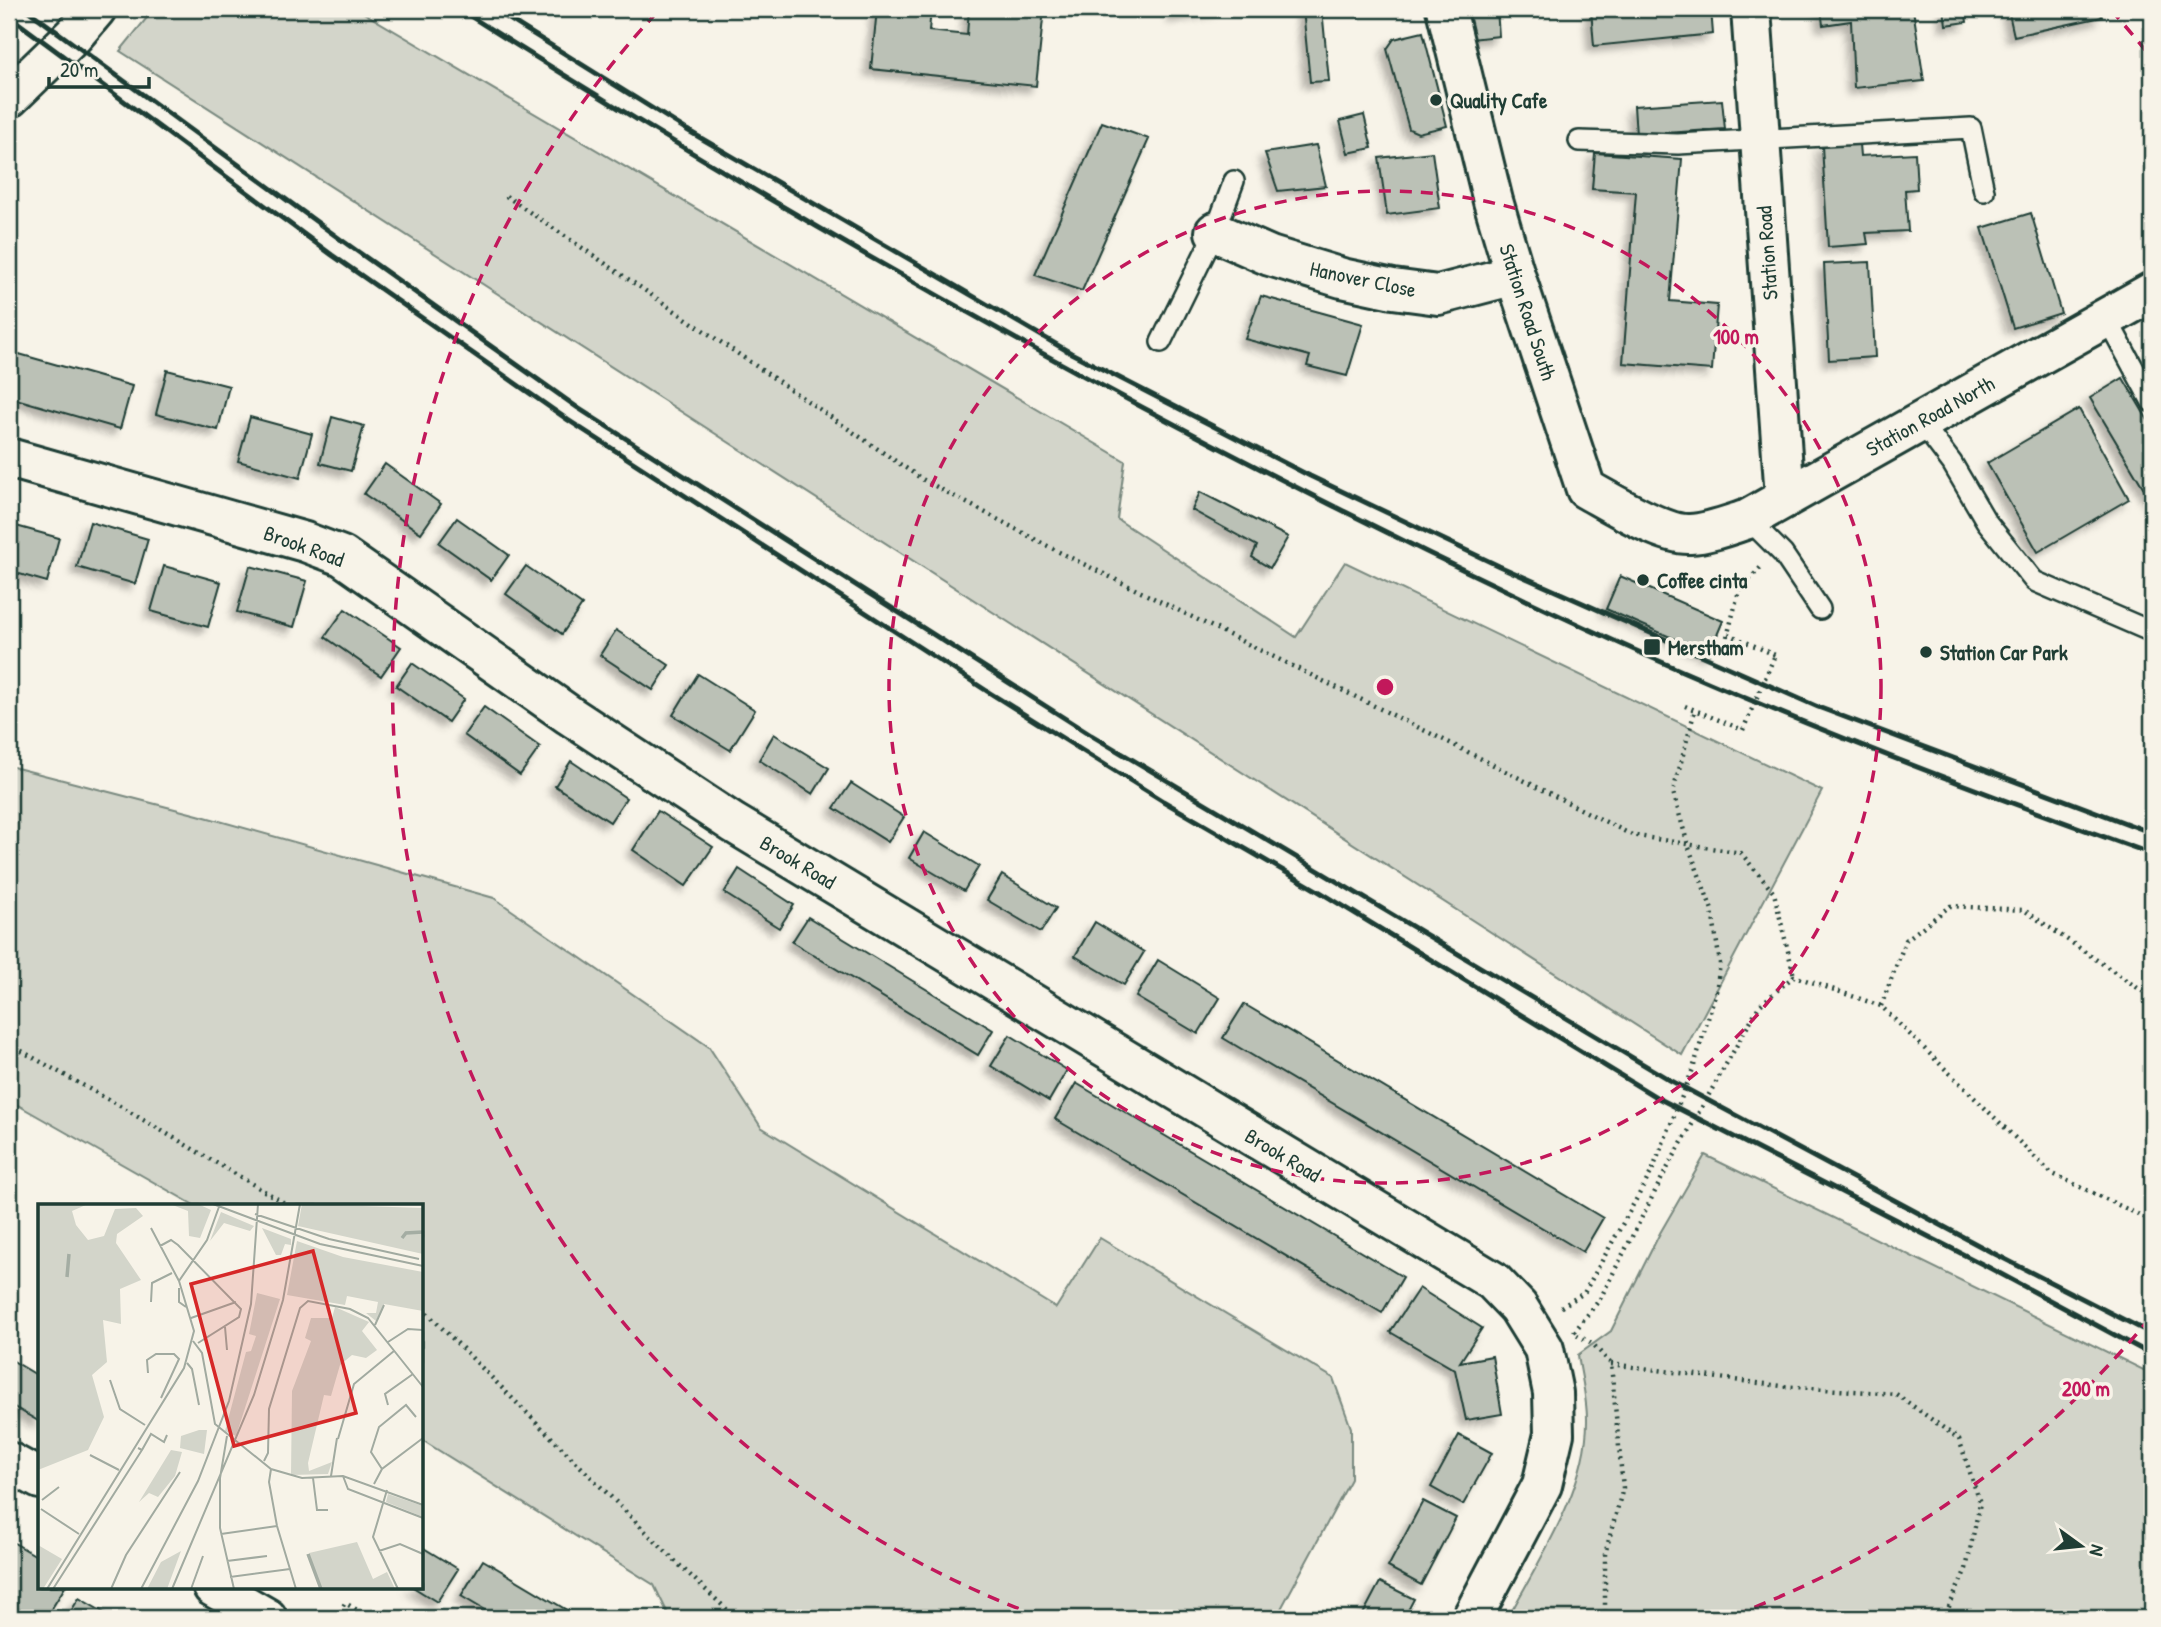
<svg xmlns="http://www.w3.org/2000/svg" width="2161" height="1627" font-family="'Patrick Hand',sans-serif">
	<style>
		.green { fill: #d3d5ca; stroke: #79897f; stroke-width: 2 }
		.building { fill: #bbc1b6; stroke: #1f3d34; stroke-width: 2; filter: url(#shadow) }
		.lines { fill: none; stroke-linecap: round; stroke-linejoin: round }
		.service-casing { stroke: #1f3d34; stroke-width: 24 }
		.minor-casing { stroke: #1f3d34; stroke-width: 44 }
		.tertiary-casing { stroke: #1f3d34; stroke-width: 44 }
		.path { stroke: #1f3d34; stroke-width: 4.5; stroke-dasharray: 2 5; stroke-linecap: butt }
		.service { stroke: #f7f3e8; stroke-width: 19 }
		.minor { stroke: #f7f3e8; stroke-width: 38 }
		.tertiary { stroke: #f7f3e8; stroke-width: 38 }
		.rail { stroke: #1f3d34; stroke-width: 5 }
		.path-bridge { stroke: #1f3d34; stroke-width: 4.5; stroke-dasharray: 2 5; stroke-linecap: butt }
		.ring { fill: none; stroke: #c2185b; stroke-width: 3.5; stroke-dasharray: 12 9 }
		.poi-dot { fill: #1f3d34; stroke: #f7f3e8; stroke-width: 2.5 }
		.labels { text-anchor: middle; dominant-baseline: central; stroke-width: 7; stroke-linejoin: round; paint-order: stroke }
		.poi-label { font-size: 21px; font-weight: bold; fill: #1f3d34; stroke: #f7f3e8; text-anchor: start }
		.street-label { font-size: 21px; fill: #1f3d34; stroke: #f7f3e8 }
		.inset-river { fill: none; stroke: #a4ada3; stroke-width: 3.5 }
		.inset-road { fill: none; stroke: #a1aaa0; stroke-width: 2 }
		.view { fill: #d62828; fill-opacity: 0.15; stroke: #d62828; stroke-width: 3.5 }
		.inset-edge { fill: none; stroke: #1f3d34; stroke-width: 3.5 }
		.centre { fill: #c2185b; stroke: #f7f3e8; stroke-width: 3.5 }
		.ring-label { font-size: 21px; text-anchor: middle; font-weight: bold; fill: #c2185b; stroke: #f7f3e8; stroke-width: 7; stroke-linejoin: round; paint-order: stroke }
	</style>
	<defs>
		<filter id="shadow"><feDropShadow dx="-6" dy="6" stdDeviation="3.5" flood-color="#0004"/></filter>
	</defs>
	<rect width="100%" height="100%" fill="#f7f3e8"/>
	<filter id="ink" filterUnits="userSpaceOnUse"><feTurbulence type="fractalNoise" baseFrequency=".0143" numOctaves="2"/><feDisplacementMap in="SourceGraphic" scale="14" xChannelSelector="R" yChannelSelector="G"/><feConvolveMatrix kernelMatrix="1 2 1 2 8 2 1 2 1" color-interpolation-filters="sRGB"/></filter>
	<g filter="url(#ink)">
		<g class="green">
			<path d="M 154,9 L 357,9 L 1125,461 L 1117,519 L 1296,637 L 1345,562 L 1822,791 L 1682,1055 L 120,51 Z"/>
			<path d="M 9,766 L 198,815 L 494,898 L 709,1047 L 761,1127 L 1056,1308 L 1100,1238 L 1333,1378 L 1351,1428 L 1351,1479 L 1276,1618 L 670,1618 L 654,1585 L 422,1440 L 422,1205 L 194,1205 L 9,1100 Z"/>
			<path d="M 1705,1155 L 2152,1374 L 2152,1618 L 1508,1618 C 1539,1560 1588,1487 1587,1419 C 1587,1398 1581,1376 1578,1355 L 1611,1331 L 1660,1233 Z"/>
		</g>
		<g class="building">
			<path d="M 877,9 L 931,9 L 929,31 L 967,35 L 969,9 L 1044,9 L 1036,86 L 871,69 Z"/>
			<path d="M 1173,9 L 1220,9 L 1174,16 Z"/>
			<path d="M 1303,9 L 1322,9 L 1329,81 L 1310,82 Z"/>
			<path d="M 1468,9 L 1497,9 L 1499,36 L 1471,39 Z"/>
			<path d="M 1591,9 L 1711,9 L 1713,34 L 1594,46 Z"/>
			<path d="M 1821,9 L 1913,9 L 1924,81 L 1854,88 L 1851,21 L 1823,25 Z"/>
			<path d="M 1944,9 L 1965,9 L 1967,22 L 1946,25 Z"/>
			<path d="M 2008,9 L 2100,9 L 2102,17 L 2014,36 Z"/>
			<path d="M 1423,32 L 1447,126 L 1418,133 L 1409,129 L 1387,49 L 1394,39 Z"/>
			<path d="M 1722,100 L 1725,129 L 1636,135 L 1634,106 Z"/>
			<path d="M 1364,115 L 1372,148 L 1348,153 L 1340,121 Z"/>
			<path d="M 1102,122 L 1149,139 L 1082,291 L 1035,275 Z"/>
			<path d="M 1859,144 L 1860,156 L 1915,153 L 1917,189 L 1905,190 L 1908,231 L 1866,233 L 1868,244 L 1828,247 L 1822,146 Z"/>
			<path d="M 1316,145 L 1326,186 L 1278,191 L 1265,153 Z"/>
			<path d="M 1432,152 L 1440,208 L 1387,215 L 1379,158 Z"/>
			<path d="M 1595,153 L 1682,159 L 1670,301 L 1717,305 L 1712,370 L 1623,363 L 1636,192 L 1592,189 Z"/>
			<path d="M 2031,213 L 2061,313 L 2013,328 L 1982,228 Z"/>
			<path d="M 1870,262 L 1875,357 L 1829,360 L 1824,264 Z"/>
			<path d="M 1261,296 L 1363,324 L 1347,376 L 1307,366 L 1310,356 L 1245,339 Z"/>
			<path d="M 12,352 L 132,386 L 120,429 L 9,397 L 9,364 Z"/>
			<path d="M 167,370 L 229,386 L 218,430 L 156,414 Z"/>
			<path d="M 2123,378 L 2152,427 L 2152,502 L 2090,398 Z"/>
			<path d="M 2079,409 L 2129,499 L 2038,552 L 1987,463 Z"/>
			<path d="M 250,417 L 312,434 L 300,478 L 238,461 Z"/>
			<path d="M 332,417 L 364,426 L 351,471 L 320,463 Z"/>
			<path d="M 385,464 L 441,504 L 421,533 L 364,494 Z"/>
			<path d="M 1200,492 L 1288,537 L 1270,568 L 1252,557 L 1257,546 L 1192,510 Z"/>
			<path d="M 457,518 L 509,555 L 491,580 L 439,543 Z"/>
			<path d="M 90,522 L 148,539 L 135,584 L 77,567 Z"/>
			<path d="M 9,524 L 59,538 L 47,582 L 9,571 Z"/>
			<path d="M 164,566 L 221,582 L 208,627 L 151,611 Z"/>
			<path d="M 250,566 L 307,581 L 294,627 L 237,612 Z"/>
			<path d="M 526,566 L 582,605 L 562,634 L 506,594 Z"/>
			<path d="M 1620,576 L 1723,621 L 1709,654 L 1606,609 Z"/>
			<path d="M 345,609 L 401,647 L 381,676 L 325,637 Z"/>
			<path d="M 616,630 L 669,665 L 653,690 L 600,655 Z"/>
			<path d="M 412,663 L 464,699 L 448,722 L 396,686 Z"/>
			<path d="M 698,674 L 755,710 L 730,750 L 673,715 Z"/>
			<path d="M 484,707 L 540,747 L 520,775 L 464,735 Z"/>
			<path d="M 774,734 L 829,768 L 813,794 L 759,760 Z"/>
			<path d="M 571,761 L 626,798 L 610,822 L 555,786 Z"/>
			<path d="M 851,783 L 904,817 L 888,842 L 834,808 Z"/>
			<path d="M 658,811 L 713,847 L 686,886 L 633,850 Z"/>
			<path d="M 924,832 L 979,866 L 964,891 L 909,858 Z"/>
			<path d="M 739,869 L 794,905 L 779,928 L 724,893 Z"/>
			<path d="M 1002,875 L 1056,908 L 1041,932 L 987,900 Z"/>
			<path d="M 808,917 L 993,1030 L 978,1055 L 792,942 Z"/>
			<path d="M 1095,922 L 1144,952 L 1124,985 L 1075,956 Z"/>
			<path d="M 1158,960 L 1220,998 L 1198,1034 L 1136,997 Z"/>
			<path d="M 1244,1004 L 1603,1218 L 1583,1252 L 1223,1038 Z"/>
			<path d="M 1010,1035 L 1067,1070 L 1049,1101 L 991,1066 Z"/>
			<path d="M 1076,1083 L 1403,1277 L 1382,1313 L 1055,1119 Z"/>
			<path d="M 1419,1288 L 1482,1328 L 1460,1362 L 1492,1356 L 1502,1414 L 1466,1420 L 1455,1370 L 1390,1332 Z"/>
			<path d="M 10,1359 L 40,1377 L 40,1422 L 9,1404 Z"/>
			<path d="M 1459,1435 L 1492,1453 L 1463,1505 L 1431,1487 Z"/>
			<path d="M 1423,1501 L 1456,1518 L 1421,1585 L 1388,1567 Z"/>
			<path d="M 9,1540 L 40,1558 L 40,1587 L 65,1587 L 46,1618 L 23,1618 L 9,1610 Z"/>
			<path d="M 422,1547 L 458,1569 L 437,1602 L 413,1587 L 422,1587 Z"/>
			<path d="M 483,1560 L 580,1618 L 498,1618 L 461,1596 Z"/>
			<path d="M 1380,1582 L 1414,1599 L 1404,1618 L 1361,1618 Z"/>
			<path d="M 79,1598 L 113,1618 L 67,1618 Z"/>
		</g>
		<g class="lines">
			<g class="service-casing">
				<g id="service">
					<path d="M 1579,141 L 1678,144 L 1971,128 L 1984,191"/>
					<path d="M 2106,317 L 2152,402"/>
					<path d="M 1161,342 L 1215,232 L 1234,181"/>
					<path d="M 1921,422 L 1952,463 L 1986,521 L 2034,581 L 2152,632"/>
					<path d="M 1748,519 L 1783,554 L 1820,609"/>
				</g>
			</g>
			<g class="minor-casing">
				<g id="minor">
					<path d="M 1446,9 L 1493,201 L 1515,275 L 1586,489 C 1610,502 1664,536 1690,534 C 1709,533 1729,525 1748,519 L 2152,292"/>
					<path d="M 1751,9 L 1785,498"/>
					<path d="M 1215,232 L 1270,256 L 1342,278 L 1393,289 L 1438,295 L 1515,275"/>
					<path d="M 9,458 L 305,542 L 342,556 L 569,715 L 733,823 L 1493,1281 L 1518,1307 L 1544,1349 L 1553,1393 L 1554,1434 L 1542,1485 L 1472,1618"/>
					<path d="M 9,1462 L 40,1479"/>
					<path d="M 213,1587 L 267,1618"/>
				</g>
			</g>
			<g class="tertiary-casing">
				<path id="tertiary" d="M 9,98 L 74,35 L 96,9"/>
			</g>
			<g class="path">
				<path d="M 506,196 L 922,479 L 1057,551 L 1444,740 L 1632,835 L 1741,853 L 1774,893 L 1794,976"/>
				<path d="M 1728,634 L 1775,655"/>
				<path d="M 1727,637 L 1739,591 L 1761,567"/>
				<path d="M 1685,706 L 1743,730"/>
				<path d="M 1881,1006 L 1906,940 L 1950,906 L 2024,910 L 2145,993 L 2152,996"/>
				<path d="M 9,1044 L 118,1105 L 288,1205"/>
				<path d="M 1561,1307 L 1584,1293 L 1652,1171 L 1693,1069 L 1716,992 L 1720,964 L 1712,910 L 1688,845 L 1673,792 L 1695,710"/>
				<path d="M 422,1308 L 676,1562 L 736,1618"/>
				<path d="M 1574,1332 L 1600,1299 L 1664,1174 L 1759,1006 L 1794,976 L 1881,1006 L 2051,1173 L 2152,1221"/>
				<path d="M 1577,1335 L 1593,1344 L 1611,1364 L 1623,1488 L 1605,1554 L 1605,1618"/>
				<path d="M 1611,1364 L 1781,1386 L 1896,1394 L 1959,1439 L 1980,1503 L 1966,1569 L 1944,1618"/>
				<path d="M 337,1618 L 345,1603 L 371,1618"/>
			</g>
			<use href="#service" class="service"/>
			<use href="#minor" class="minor"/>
			<use href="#tertiary" class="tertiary"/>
			<g class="rail">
				<path d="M 26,9 L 340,239 L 578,408 L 1091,735 L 1668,1079 L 1995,1254 L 2152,1334"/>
				<path d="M 459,9 C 821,239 1196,447 1586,628 C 1770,713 1961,786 2152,854"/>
				<path d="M 493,9 L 687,130 L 1071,353 L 1310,476 L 1499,566 L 1818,707 L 2152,833"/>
				<path d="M 9,16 L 332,255 L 568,420 L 990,693 L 1163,801 L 1320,892 L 1656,1097 L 1986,1266 L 2152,1355"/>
			</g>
			<path class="path-bridge" d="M 1743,730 L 1775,655"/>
		</g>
	</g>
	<g class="ring">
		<circle cx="1385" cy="687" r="496"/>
		<path d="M2150 1318A992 992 0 0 1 1732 1616M1038 1616A992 992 0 0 1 659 10M2111 10A992 992 0 0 1 2150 56"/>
	</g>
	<g class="poi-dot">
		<circle cx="1436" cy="100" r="7"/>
		<circle cx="1643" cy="580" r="7"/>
		<rect x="1643" y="638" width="18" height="18" rx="3.5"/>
		<circle cx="1926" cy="652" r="7"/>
	</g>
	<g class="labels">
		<g class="poi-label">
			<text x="1450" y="100">Quality Cafe</text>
			<text x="1657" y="580">Coffee cinta</text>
			<text x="1668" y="647">Merstham</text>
			<text x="1940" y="652">Station Car Park</text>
		</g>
		<g class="street-label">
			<text transform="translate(1767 253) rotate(-94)">Station Road</text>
			<text transform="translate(1363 279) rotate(12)">Hanover Close</text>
			<text transform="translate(1528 312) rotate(72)">Station Road South</text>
			<text transform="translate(1930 416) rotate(-29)">Station Road North</text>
			<text transform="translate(304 546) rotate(20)">Brook Road</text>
			<text transform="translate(798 862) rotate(31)">Brook Road</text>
			<text transform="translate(1283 1155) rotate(31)">Brook Road</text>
		</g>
	</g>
	<g transform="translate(38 1204)">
		<rect width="385" height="385" fill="#f7f3e8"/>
		<path d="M 0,0 L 50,0 L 34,7 L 38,21 L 50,36 L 66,32 L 77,5 L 98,4 L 105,12 L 79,30 L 78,39 L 103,76 L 82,85 L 83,120 L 65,116 L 69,158 L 54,171 L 66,213 L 50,246 L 0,266 ZM 132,0 L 160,0 L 173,6 L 162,34 L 151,32 L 150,7 ZM 264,0 L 385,4 L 385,50 L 260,22 ZM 183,8 L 216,22 L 212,27 L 186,19 L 172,37 ZM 224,24 L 253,35 L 253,41 L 247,40 L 243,51 L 238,51 ZM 259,37 L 305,53 L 385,68 L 385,107 L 346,100 L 338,117 L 328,109 L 338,109 L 340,98 L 309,92 L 307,101 L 249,91 ZM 219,89 L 242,95 L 198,232 L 187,227 L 208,148 L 213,147 L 218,132 L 211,130 ZM 297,103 L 331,118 L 324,127 L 339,146 L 328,154 L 314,151 L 302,161 L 293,192 L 286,191 L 270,259 L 271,267 L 294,258 L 290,270 L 253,271 L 254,187 L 273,137 L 267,134 L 273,114 L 294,114 ZM 161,226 L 169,226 L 166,250 L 142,244 L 143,232 ZM 133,246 L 144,248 L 137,272 L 120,293 L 111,289 L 101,298 ZM 350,290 L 385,302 L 385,313 L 348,298 ZM 319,338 L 335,375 L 349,368 L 357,385 L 283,385 L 271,349 ZM 0,341 L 24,355 L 5,385 L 0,385 ZM 143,347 L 129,385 L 109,385 L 123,358 Z" fill="#d3d5ca"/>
		<path class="inset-river" d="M 364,34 L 368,29 L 385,28M 29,73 L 31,50M 270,350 L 283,385"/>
		<path class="inset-road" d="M 175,0 L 282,40 L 385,62M 217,10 L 291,35 L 381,55M 113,24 L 141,77M 122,42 L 133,36 L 140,41 L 203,105 L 201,113 L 160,139M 141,84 L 141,98 L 148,103M 113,98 L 114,79 L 134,69M 153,114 L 198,98M 337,121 L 346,101M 187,123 L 189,146M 155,137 L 164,149 L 177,220 L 233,265 L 264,274 L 305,272 L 385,301M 350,138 L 370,125 L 385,126M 149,159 L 154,165 L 161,201M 110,169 L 109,156 L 118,150 L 136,150 L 141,155 L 123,194M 72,176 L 82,205 L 107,221M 350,201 L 347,190 L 375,170M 189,232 L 182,274 L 182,324 L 196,385M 300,235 L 316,180 L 356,147M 104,246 L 113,230 L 126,238 L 129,231M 52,251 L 81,266M 226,257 L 230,249 L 231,205 L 262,104 L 270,97 L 312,105 L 330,114 L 385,183M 233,265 L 231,278 L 239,322 L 258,385M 344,265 L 333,248 L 341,223 L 368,201 L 378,213M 293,272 L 299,234M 305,272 L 310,285 L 385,314M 275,274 L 279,306 L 290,306M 336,280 L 344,265 L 385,234M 349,286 L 335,333 L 360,385M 4,296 L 21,283M 3,305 L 41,330M 183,330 L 239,322M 341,347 L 362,340 L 385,350M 189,357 L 229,352M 192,373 L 252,365M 9,385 L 146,164 L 156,127 L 141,77 L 169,36 L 182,0M 15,385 L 104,246 L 100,244M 73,385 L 88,351 L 142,268M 103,385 L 160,277 L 191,197 L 213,100 L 220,0M 134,385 L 216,191 L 245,96 L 262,0M 153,385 L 165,352"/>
		<path class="view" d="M 275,47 L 318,209 L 196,242 L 153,80 Z"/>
		<rect width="385" height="385" class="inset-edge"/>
	</g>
	<circle cx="1385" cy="687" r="10" class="centre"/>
	<g class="ring-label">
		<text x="1736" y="344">100 m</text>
		<text x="2086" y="1396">200 m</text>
	</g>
	<rect width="2161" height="1627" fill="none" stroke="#f7f3e8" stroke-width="35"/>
	<rect x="18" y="18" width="2126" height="1592" fill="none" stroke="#1f3d34" stroke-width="2.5" filter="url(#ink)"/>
	<g transform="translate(2081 1546) rotate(105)" stroke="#f7f3e8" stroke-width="5" paint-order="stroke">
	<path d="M0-5L12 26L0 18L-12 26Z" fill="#1f3d34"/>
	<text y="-10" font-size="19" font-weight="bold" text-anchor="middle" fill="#1f3d34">N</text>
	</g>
	<path d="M49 77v10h100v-10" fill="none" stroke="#1f3d34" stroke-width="3.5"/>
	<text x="60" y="77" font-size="21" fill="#1f3d34" stroke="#f7f3e8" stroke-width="5" paint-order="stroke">20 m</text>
</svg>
